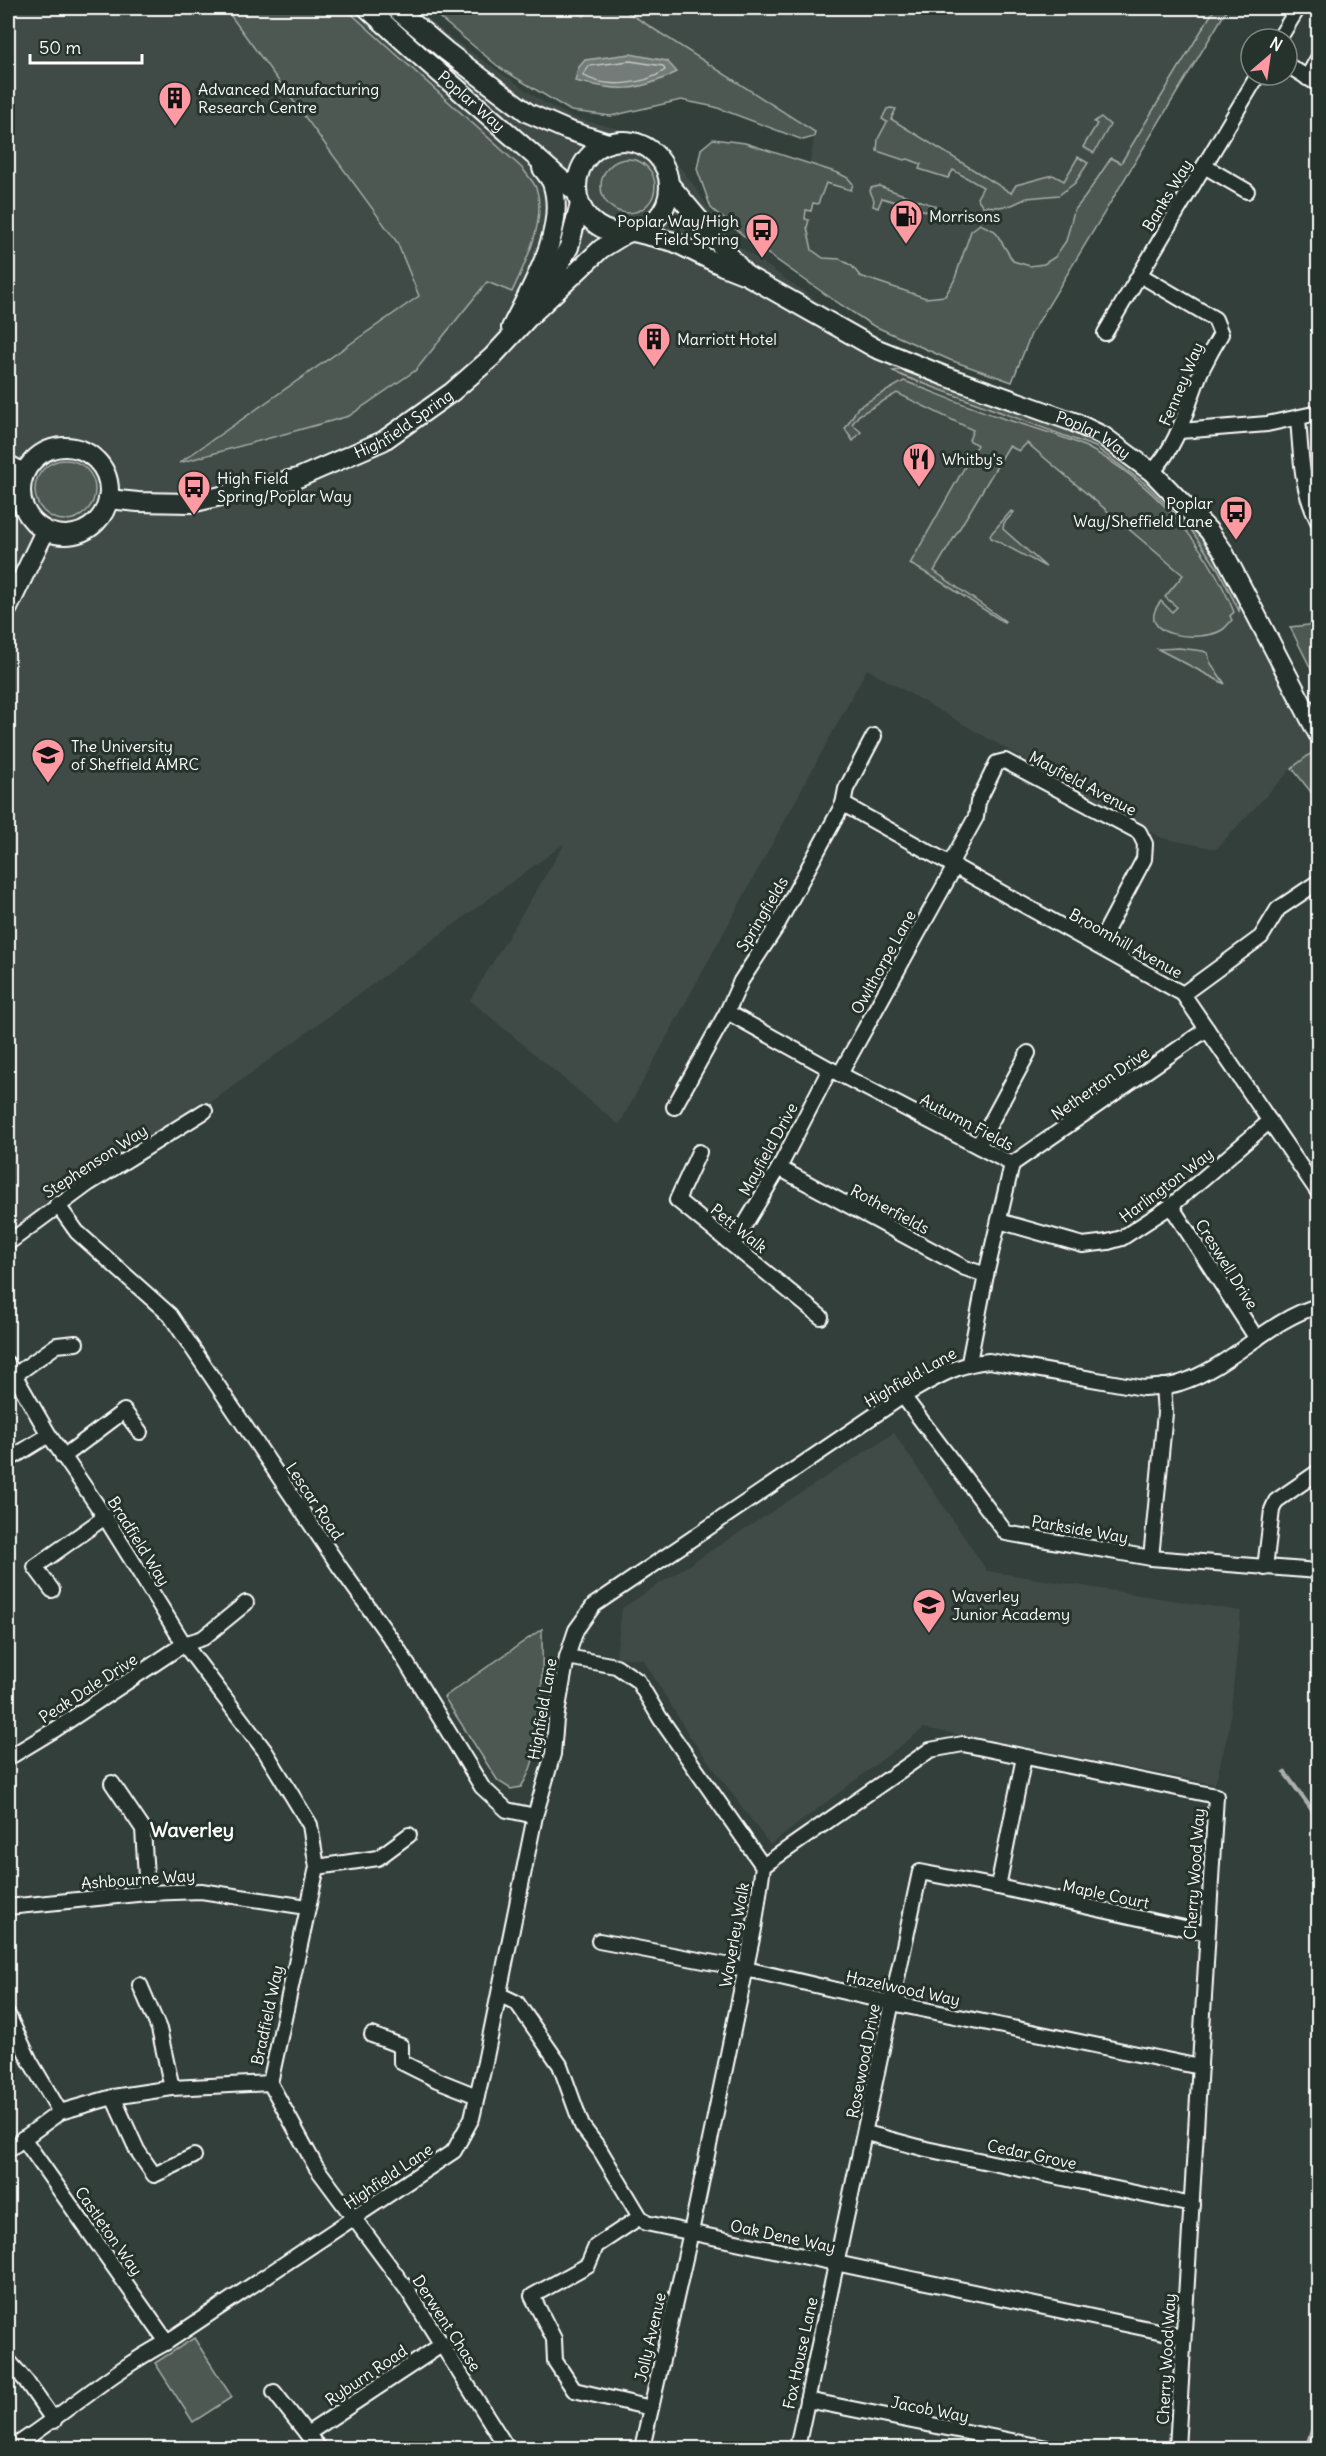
<svg xmlns="http://www.w3.org/2000/svg" width="1326" height="2456" font-family="Delius,sans-serif">
	<style>
		.built { fill: #404c47 }
		.green { fill: #4d5853; stroke: #a6aca9; stroke-width: 1.5 }
		.water { fill: #737b78; stroke: #abb0ae; stroke-width: 1.5 }
		.lines { fill: none; stroke-linecap: round; stroke-linejoin: round }
		.shore { stroke: #c7cac9; stroke-width: 1.5 }
		.stream { stroke: #abb0ae; stroke-width: 4.5 }
		.street-casing { stroke: #fff; stroke-width: 18 }
		.secondary-casing { stroke: #fff; stroke-width: 22 }
		.street { stroke: #26332d; stroke-width: 14 }
		.secondary { stroke: #26332d; stroke-width: 18 }
		.labels { text-anchor: middle; dominant-baseline: central; stroke-width: 6; stroke-linejoin: round; paint-order: stroke }
		.poi-label { font-size: 16px; fill: #fff; stroke: #26332d; text-anchor: start }
		.street-label { font-size: 16px; fill: #fff; stroke: #26332d }
		.quarter-label { font-size: 20px; font-weight: bold; fill: #fff; stroke: #26332d }
	</style>
	<rect width="100%" height="100%" fill="#333f3a"/>
	<filter id="ink" filterUnits="userSpaceOnUse"><feTurbulence type="fractalNoise" baseFrequency=".0167" numOctaves="2"/><feDisplacementMap in="SourceGraphic" scale="12" xChannelSelector="R" yChannelSelector="G"/><feConvolveMatrix kernelMatrix="1 2 1 2 8 2 1 2 1" color-interpolation-filters="sRGB"/></filter>
	<g filter="url(#ink)">
		<g class="built">
			<path d="M 8,8 L 415,8 L 448,36 L 543,102 L 574,118 L 638,134 L 657,143 L 671,156 L 692,183 L 724,231 L 740,247 L 829,309 L 877,335 L 867,352 L 1095,443 L 1111,453 L 1191,523 L 1239,600 L 1314,751 L 1292,768 L 1216,849 L 1162,838 L 867,669 L 619,1125 L 470,1000 L 565,843 L 8,1251 Z"/>
			<path d="M 621,8 L 1228,8 L 1030,334 L 793,265 L 815,132 Z"/>
			<path d="M 894,1433 L 987,1571 L 1241,1611 L 1229,1729 L 1215,1784 L 924,1728 L 770,1845 L 689,1735 L 643,1659 L 616,1657 L 622,1608 Z"/>
		</g>
		<g class="green">
			<path d="M 225,8 L 345,8 L 523,169 C 527,175 534,182 536,188 C 547,220 525,264 512,292 L 487,282 L 416,370 L 349,416 L 179,463 L 419,296 L 397,242 Z"/>
			<path d="M 428,8 L 569,8 L 584,16 L 591,8 L 621,8 L 815,132 L 814,137 L 803,140 L 715,107 L 681,100 L 611,116 L 571,111 L 500,68 Z"/>
			<path d="M 1215,8 L 1228,8 L 1031,334 L 1012,382 L 950,360 L 872,325 L 835,301 L 751,242 L 711,208 L 697,169 L 701,149 L 713,139 L 745,143 L 838,173 L 848,178 L 853,184 L 851,190 L 826,183 L 818,204 L 813,203 L 811,211 L 806,210 L 805,219 L 809,220 L 807,227 L 812,250 L 823,258 L 840,259 L 852,266 L 860,276 L 926,298 L 945,296 L 954,281 L 971,231 L 980,224 L 995,231 L 1013,261 L 1030,266 L 1044,264 L 1055,257 L 1066,241 L 1074,211 L 1085,197 L 1111,158 L 1121,163 Z"/>
			<path d="M 891,108 L 896,109 L 891,119 L 1011,193 L 1016,185 L 1053,175 L 1064,181 L 1078,157 L 1088,163 L 1075,183 L 1059,195 L 1027,198 L 1012,205 L 999,207 L 983,206 L 977,198 L 983,187 L 953,170 L 948,178 L 919,169 L 921,164 L 908,159 L 904,160 L 877,151 L 878,139 L 887,122 L 882,119 L 887,109 Z"/>
			<path d="M 1101,117 L 1110,125 L 1094,153 L 1083,147 L 1097,124 L 1094,122 Z"/>
			<circle cx="628" cy="186" r="27"/>
			<path d="M 879,186 L 935,206 L 936,209 L 934,214 C 917,207 900,204 882,198 L 878,208 L 873,206 L 874,200 L 870,191 L 871,188 Z"/>
			<path d="M 901,370 C 958,392 1018,407 1074,431 C 1113,448 1150,479 1179,511 C 1194,528 1210,544 1221,565 C 1227,578 1242,596 1239,611 L 1218,569 L 1189,527 L 1144,483 L 1095,447 L 903,376 L 893,371 Z"/>
			<path d="M 904,381 C 936,393 969,407 1002,418 C 1030,427 1062,435 1088,448 C 1153,482 1207,545 1234,612 L 1230,616 L 1232,620 C 1229,623 1226,628 1222,630 C 1202,643 1131,637 1161,601 L 1172,612 L 1177,607 L 1165,597 L 1183,575 L 1027,443 L 1019,451 L 1009,446 L 934,571 L 1005,621 L 1004,622 C 972,603 943,581 910,564 L 977,445 L 969,440 L 973,430 L 897,393 L 859,415 L 852,424 L 861,432 L 853,441 L 845,429 L 858,407 Z"/>
			<circle cx="65" cy="490" r="30"/>
			<path d="M 1011,511 L 1014,512 L 1004,523 L 1003,529 L 1046,567 L 991,538 L 990,535 Z"/>
			<path d="M 1318,624 L 1318,683 L 1290,627 Z"/>
			<path d="M 1179,648 L 1203,651 L 1208,653 L 1210,662 L 1225,684 L 1158,649 Z"/>
			<path d="M 1314,751 L 1318,757 L 1318,801 L 1292,768 Z"/>
			<path d="M 542,1629 C 542,1673 546,1751 521,1787 L 511,1789 L 498,1781 L 444,1697 Z"/>
			<path d="M 194,2338 L 232,2397 L 193,2422 L 155,2363 Z"/>
		</g>
		<path class="water" d="M 630,54 L 667,61 L 677,72 C 635,93 620,91 575,81 L 578,68 L 585,60 Z"/>
		<g class="lines">
			<path class="shore" d="M 630,61 L 663,66 L 665,70 C 645,85 604,89 583,75 L 589,66 Z"/>
			<g class="stream">
				<path d="M 1285,1773 L 1318,1818"/>
				<path d="M 1308,2448 L 1309,2440 L 1318,2414"/>
			</g>
			<g class="street-casing">
				<g id="street">
					<path d="M 1279,39 L 1298,8"/>
					<path d="M 1287,65 L 1318,84"/>
					<path d="M 1307,78 L 1318,58"/>
					<path d="M 1204,166 L 1247,191"/>
					<path d="M 1140,275 L 1215,319 L 1221,334 C 1214,346 1207,359 1201,371 C 1186,407 1180,443 1152,472"/>
					<path d="M 1105,333 L 1258,75"/>
					<path d="M 1298,418 C 1301,454 1301,489 1318,521"/>
					<path d="M 1180,431 L 1267,424 L 1318,413"/>
					<path d="M 8,462 L 25,472"/>
					<path d="M 843,804 L 1183,994 L 1318,1192"/>
					<path d="M 950,864 L 976,817 L 978,802 L 997,763 L 1005,761 L 1139,832 L 1145,844 L 1144,859 L 1098,946"/>
					<path d="M 1183,994 L 1261,937 L 1278,909 L 1318,882"/>
					<path d="M 727,1012 L 830,1069 L 1012,1164 L 986,1275 L 969,1362"/>
					<path d="M 840,1074 L 955,866"/>
					<path d="M 674,1107 L 727,1012 L 741,981 L 775,929 L 843,804 L 846,789 L 874,736"/>
					<path d="M 978,1146 L 1028,1053"/>
					<path d="M 699,1152 L 677,1200 L 821,1317"/>
					<path d="M 1012,1164 L 1207,1029"/>
					<path d="M 779,1168 L 965,1268 L 986,1275"/>
					<path d="M 57,1204 L 77,1232 L 170,1315 L 339,1566 L 398,1649 L 482,1787 L 507,1810 L 535,1816"/>
					<path d="M 1171,1206 L 1257,1339"/>
					<path d="M 999,1221 L 1083,1245 L 1108,1242 L 1122,1238 L 1171,1206 L 1270,1121"/>
					<path d="M 8,1243 L 88,1184 L 205,1111"/>
					<path d="M 733,1244 L 779,1168 L 830,1069"/>
					<path d="M 8,1364 L 49,1435 L 105,1517 L 184,1644 L 265,1751 L 310,1825 L 317,1867 L 270,2083 L 316,2167 L 408,2291 L 507,2448"/>
					<path d="M 15,1375 L 57,1345 L 76,1343"/>
					<path d="M 903,1396 L 1006,1533 L 1151,1558 L 1318,1571"/>
					<path d="M 63,1457 L 124,1411 L 140,1432"/>
					<path d="M 8,1460 L 49,1435"/>
					<path d="M 1151,1558 L 1165,1413 L 1163,1386"/>
					<path d="M 1265,1568 L 1272,1510 L 1276,1501 L 1318,1472"/>
					<path d="M 52,1590 L 35,1567 L 105,1517"/>
					<path d="M 567,1657 L 616,1666 L 638,1681 L 660,1718 L 763,1866 L 754,1929 L 691,2232 L 642,2448"/>
					<path d="M 8,1758 L 56,1729 L 184,1644 L 203,1638 L 246,1603"/>
					<path d="M 112,1783 L 143,1829 L 147,1893"/>
					<path d="M 763,1866 L 930,1750 L 963,1744 L 1216,1796 L 1177,2448"/>
					<path d="M 317,1867 L 378,1858 L 409,1835"/>
					<path d="M 998,1887 L 1024,1757"/>
					<path d="M 8,1907 L 147,1893 L 201,1891 L 307,1907"/>
					<path d="M 599,1941 L 746,1969 L 892,2003 L 1200,2067"/>
					<path d="M 140,1985 L 159,2029 L 172,2088"/>
					<path d="M 500,1995 L 517,2003 L 560,2065 L 582,2126 L 600,2150 L 640,2217 L 646,2223 L 1182,2336"/>
					<path d="M 8,2015 L 30,2061 L 60,2112"/>
					<path d="M 372,2035 L 401,2046 L 401,2062 L 437,2080 L 477,2096"/>
					<path d="M 113,2097 L 137,2150 L 154,2175 L 194,2156"/>
					<path d="M 866,2133 L 926,2149 L 1192,2205"/>
					<path d="M 23,2138 L 167,2342"/>
					<path d="M 8,2150 L 60,2112 L 113,2097 L 172,2088 L 270,2083"/>
					<path d="M 640,2217 L 596,2246 L 588,2265 L 532,2296 L 554,2339 L 555,2361 L 574,2390 L 651,2408"/>
					<path d="M 8,2360 L 26,2381 L 54,2421"/>
					<path d="M 274,2392 L 307,2434"/>
					<path d="M 807,2400 L 1047,2448"/>
					<path d="M 12,2448 C 64,2414 112,2371 167,2342 L 454,2151 L 472,2118 L 485,2062 L 535,1816 L 553,1754 L 556,1719 L 567,1657 L 576,1630 L 594,1605 L 903,1396 C 932,1380 955,1364 989,1361 L 1143,1388 C 1155,1387 1169,1387 1180,1383 C 1231,1367 1268,1320 1318,1306"/>
					<path d="M 319,2448 L 307,2434 L 443,2344"/>
					<path d="M 797,2448 C 839,2257 878,2064 920,1872 L 998,1887 L 1207,1933"/>
				</g>
			</g>
			<g class="secondary-casing">
				<g id="secondary">
					<path id="s1" d="M 367,8 L 420,56 L 577,193"/>
					<path d="M 395,8 L 446,51 L 528,113 L 567,130 L 608,143"/>
					<circle cx="623" cy="187" r="46"/>
					<path d="M 670,185 L 744,273"/>
					<path id="s2" d="M 634,232 L 674,242 L 723,266 L 746,275 L 875,348 L 945,376 L 1074,422 L 1103,436 L 1152,472 L 1209,531 L 1223,551 L 1318,734"/>
					<path d="M 538,302 L 569,247 L 580,204"/>
					<path d="M 511,328 C 530,289 568,229 552,183 C 550,178 545,172 542,168"/>
					<circle cx="65" cy="491" r="44"/>
					<path id="s3" d="M 108,499 L 138,502 L 191,503 L 298,478 L 383,441 L 452,392 L 492,357 L 530,316 L 601,249 L 627,233"/>
					<path d="M 8,608 L 45,531"/>
				</g>
			</g>
			<use href="#street" class="street"/>
			<use href="#secondary" class="secondary"/>
		</g>
	</g>
	<defs>
		<g id="building-pin" transform="scale(1.725)"><path d="M0 17L-7.5 6A9.5 9.5 0 1 1 7.5 6Z" fill="#ff9aa2" stroke="#26332d"/><path d="M-4-6H4V6H1V3H-1V6H-4ZM-2.5-4.3h1.7v1.8h-1.7ZM.8-4.3h1.7v1.8H.8ZM-2.5-1h1.7V.8h-1.7ZM.8-1h1.7V.8H.8Z" fill="#111"/></g>
		<g id="fuel-pin" transform="scale(1.725)"><path d="M0 17L-7.5 6A9.5 9.5 0 1 1 7.5 6Z" fill="#ff9aa2" stroke="#26332d"/><path d="M-5.5-6h7V0h2V4h1.3V-2.5L3-4.5l.8-.8L6-3V5H2.5V1h-1V6h-7ZM-4.2-4.7v3.2H.2V-4.7Z" fill="#111"/></g>
		<g id="bus-pin" transform="scale(1.725)"><path d="M0 17L-7.5 6A9.5 9.5 0 1 1 7.5 6Z" fill="#ff9aa2" stroke="#26332d"/><path d="M-5-6H5V4H4V6H2V4H-2V6H-4V4H-5ZM-3.5-4V0h7V-4ZM-3.5 1.2v1.5H-2V1.2ZM2 1.2v1.5H3.5V1.2Z" fill="#111"/></g>
		<g id="restaurant-pin" transform="scale(1.725)"><path d="M0 17L-7.5 6A9.5 9.5 0 1 1 7.5 6Z" fill="#ff9aa2" stroke="#26332d"/><path d="M-5-6h1v4h1v-4h1v4h1v-4h1v5L-1.5 .5V6h-2V.5L-5-1ZM5-6V6H3V1.5H1.5Q1.5-4 5-6Z" fill="#111"/></g>
		<g id="university-pin" transform="scale(1.725)"><path d="M0 17L-7.5 6A9.5 9.5 0 1 1 7.5 6Z" fill="#ff9aa2" stroke="#26332d"/><path d="M0-5L7-2L0 1L-7-2ZM-4 1L0 2.5L4 1V4Q0 6-4 4Z" fill="#111"/></g>
		<g id="school-pin" transform="scale(1.725)"><path d="M0 17L-7.5 6A9.5 9.5 0 1 1 7.5 6Z" fill="#ff9aa2" stroke="#26332d"/><path d="M0-5L7-2L0 1L-7-2ZM-4 1L0 2.5L4 1V4Q0 6-4 4Z" fill="#111"/></g>
	</defs>
	<g fill-rule="evenodd">
		<use href="#building-pin" x="175" y="98"/>
		<use href="#fuel-pin" x="906" y="216"/>
		<use href="#bus-pin" x="762" y="230"/>
		<use href="#building-pin" x="654" y="339"/>
		<use href="#restaurant-pin" x="919" y="459"/>
		<use href="#bus-pin" x="194" y="487"/>
		<use href="#bus-pin" x="1236" y="512"/>
		<use href="#university-pin" x="48" y="755"/>
		<use href="#school-pin" x="929" y="1605"/>
	</g>
	<g class="labels">
		<g class="poi-label">
			<text x="198" y="89">Advanced Manufacturing<tspan x="198" dy="18">Research Centre</tspan></text>
			<text x="929" y="216">Morrisons</text>
			<text x="739" y="221" text-anchor="end">Poplar Way/High<tspan x="739" dy="18">Field Spring</tspan></text>
			<text x="677" y="339">Marriott Hotel</text>
			<text x="942" y="459">Whitby's</text>
			<text x="217" y="478">High Field<tspan x="217" dy="18">Spring/Poplar Way</tspan></text>
			<text x="1213" y="503" text-anchor="end">Poplar<tspan x="1213" dy="18">Way/Sheffield Lane</tspan></text>
			<text x="71" y="746">The University<tspan x="71" dy="18">of Sheffield AMRC</tspan></text>
			<text x="952" y="1596">Waverley<tspan x="952" dy="18">Junior Academy</tspan></text>
		</g>
		<g class="street-label">
			<text stroke="none"><textPath href="#s1" startOffset="140">Poplar Way</textPath></text>
			<text transform="translate(1167 195) rotate(-59)">Banks Way</text>
			<text transform="translate(1181 384) rotate(-67)">Fenney Way</text>
			<text stroke="none"><textPath href="#s3" startOffset="312">Highfield Spring</textPath></text>
			<text stroke="none"><textPath href="#s2" startOffset="504">Poplar Way</textPath></text>
			<text transform="translate(1083 783) rotate(28)">Mayfield Avenue</text>
			<text transform="translate(762 914) rotate(-59)">Springfields</text>
			<text transform="translate(1126 943) rotate(29)">Broomhill Avenue</text>
			<text transform="translate(883 962) rotate(-61)">Owlthorpe Lane</text>
			<text transform="translate(1100 1083) rotate(-35)">Netherton Drive</text>
			<text transform="translate(967 1122) rotate(28)">Autumn Fields</text>
			<text transform="translate(768 1149) rotate(-61)">Mayfield Drive</text>
			<text transform="translate(95 1161) rotate(-33)">Stephenson Way</text>
			<text transform="translate(1166 1185) rotate(-37)">Harlington Way</text>
			<text transform="translate(890 1209) rotate(28)">Rotherfields</text>
			<text transform="translate(739 1228) rotate(39)">Pett Walk</text>
			<text transform="translate(1227 1264) rotate(58)">Creswell Drive</text>
			<text transform="translate(910 1377) rotate(-30)">Highfield Lane</text>
			<text transform="translate(315 1501) rotate(56)">Lescar Road</text>
			<text transform="translate(1080 1529) rotate(10)">Parkside Way</text>
			<text transform="translate(139 1541) rotate(58)">Bradfield Way</text>
			<text transform="translate(88 1688) rotate(-33)">Peak Dale Drive</text>
			<text transform="translate(542 1709) rotate(-80)">Highfield Lane</text>
			<text transform="translate(1194 1874) rotate(-86)">Cherry Wood Way</text>
			<text transform="translate(138 1879) rotate(-4)">Ashbourne Way</text>
			<text transform="translate(1106 1894) rotate(12)">Maple Court</text>
			<text transform="translate(734 1935) rotate(-80)">Waverley Walk</text>
			<text transform="translate(903 1988) rotate(12)">Hazelwood Way</text>
			<text transform="translate(267 2015) rotate(-78)">Bradfield Way</text>
			<text transform="translate(863 2061) rotate(-79)">Rosewood Drive</text>
			<text transform="translate(1032 2154) rotate(12)">Cedar Grove</text>
			<text transform="translate(388 2176) rotate(-34)">Highfield Lane</text>
			<text transform="translate(109 2231) rotate(55)">Castleton Way</text>
			<text transform="translate(783 2236) rotate(12)">Oak Dene Way</text>
			<text transform="translate(447 2323) rotate(57)">Derwent Chase</text>
			<text transform="translate(650 2337) rotate(-77)">Jolly Avenue</text>
			<text transform="translate(800 2353) rotate(-78)">Fox House Lane</text>
			<text transform="translate(1166 2359) rotate(-87)">Cherry Wood Way</text>
			<text transform="translate(366 2375) rotate(-34)">Ryburn Road</text>
			<text transform="translate(930 2409) rotate(11)">Jacob Way</text>
		</g>
		<g class="quarter-label">
			<text x="192" y="1829">Waverley</text>
		</g>
	</g>
	<rect width="1326" height="2456" fill="none" stroke="#26332d" stroke-width="30"/>
	<rect x="15" y="15" width="1296" height="2426" fill="none" stroke="#fff" stroke-width="2" filter="url(#ink)"/>
	<g transform="translate(1269 57) rotate(29)"><circle r="28" fill="#26332d" stroke="#7d8581" stroke-width="1.5"/>
	<path d="M0-4.5L10 22L0 15L-10 22Z" fill="#ff9aa2"/>
	<text y="-9" font-size="16" font-weight="bold" text-anchor="middle" fill="#ffffff">N</text>
	</g>
	<path d="M30 54v9h112v-9" fill="none" stroke="#ffffff" stroke-width="3"/>
	<text x="39" y="54" font-size="18" fill="#ffffff" stroke="#26332d" stroke-width="4.5" paint-order="stroke">50 m</text>
</svg>
